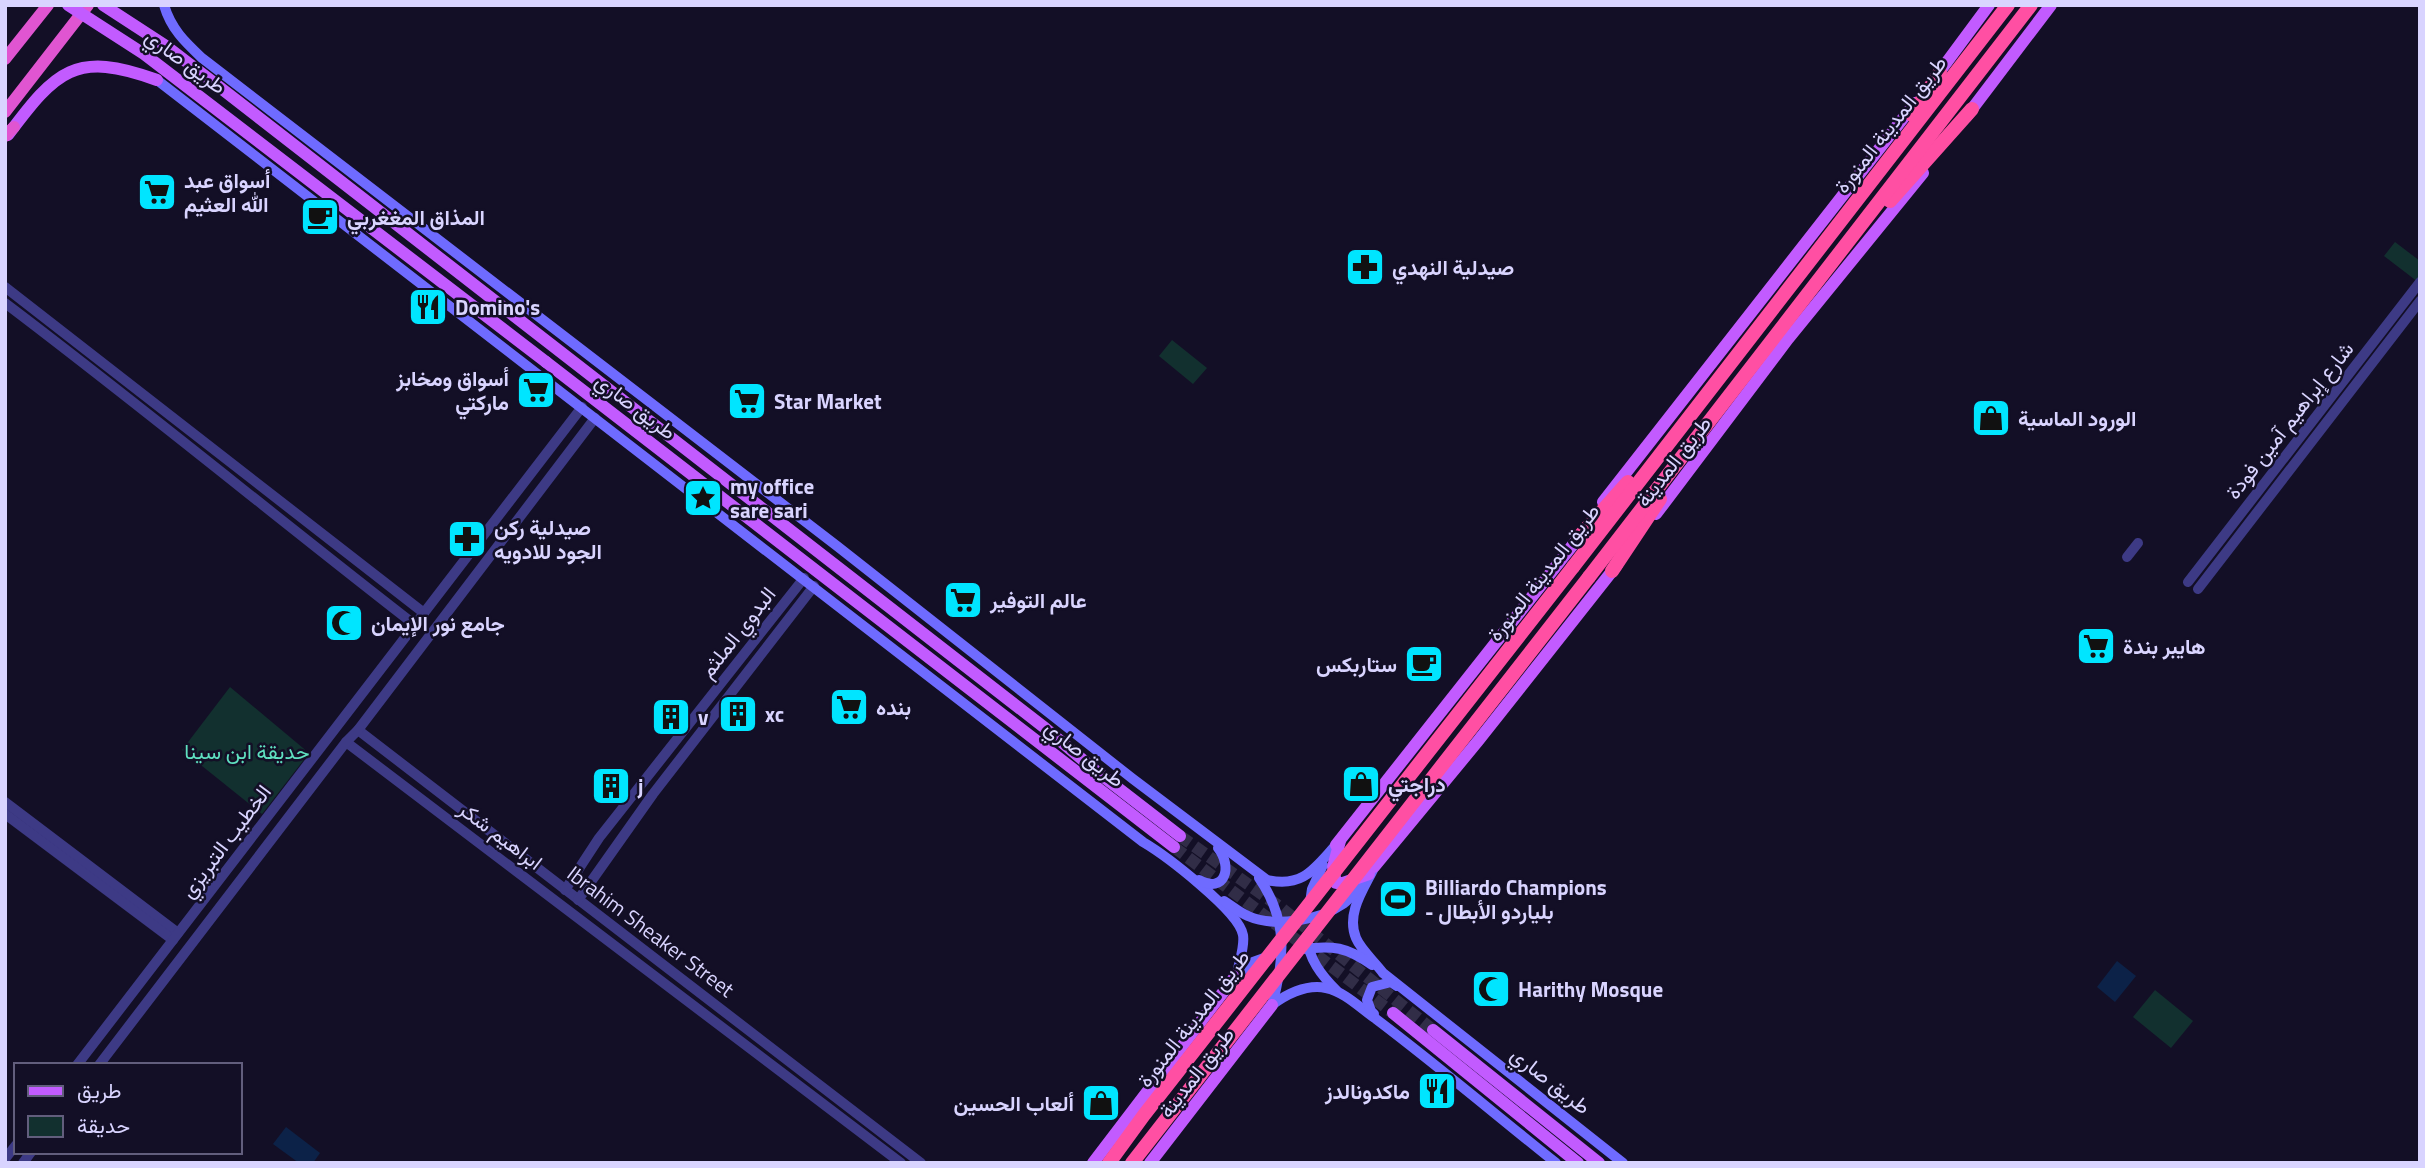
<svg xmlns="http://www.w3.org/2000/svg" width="2425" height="1168" font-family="'Titillium Web',Vazirmatn,sans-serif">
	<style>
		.green { fill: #12302f }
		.water { fill: #0c2248 }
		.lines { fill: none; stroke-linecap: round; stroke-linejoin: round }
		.primary-tunnel { stroke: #312d47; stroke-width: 12; stroke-dasharray: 12 6; stroke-linecap: butt }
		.tertiary { stroke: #3d3a85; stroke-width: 10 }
		.secondary { stroke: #6f6bff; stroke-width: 10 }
		.primary { stroke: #c25bff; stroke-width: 12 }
		.trunk { stroke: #e055d1; stroke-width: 12 }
		.motorway { stroke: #ff4fa3; stroke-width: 14 }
		.primary-bridge { stroke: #c25bff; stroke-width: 12 }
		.motorway-bridge { stroke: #ff4fa3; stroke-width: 14 }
		.labels { text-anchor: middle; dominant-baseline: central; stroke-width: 5; stroke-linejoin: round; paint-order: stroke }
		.street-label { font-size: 21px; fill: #d9d4ff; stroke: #130f26 }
		.poi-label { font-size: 21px; font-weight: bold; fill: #d9d4ff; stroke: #130f26; text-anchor: start }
		.park-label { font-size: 21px; fill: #5fe0c0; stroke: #130f26 }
	</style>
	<rect width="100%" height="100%" fill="#130f26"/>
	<g class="green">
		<path d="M 2395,242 L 2420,261 L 2418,282 L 2384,256 Z"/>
		<path d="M 1172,340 L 1207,368 L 1193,384 L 1159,356 Z"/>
		<path d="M 230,687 L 309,753 L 262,814 L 182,750 Z"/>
		<path d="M 2155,990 L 2193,1021 L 2171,1048 L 2133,1017 Z"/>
	</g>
	<g class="water">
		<path d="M 2117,961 L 2136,976 L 2115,1002 L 2097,987 Z"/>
		<path d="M 286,1127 L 320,1153 L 313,1163 L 299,1163 L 273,1144 Z"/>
	</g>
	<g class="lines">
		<g class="primary-tunnel">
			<path d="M 1180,836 L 1280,907 L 1433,1030"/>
			<path d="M 1174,847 L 1393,1013"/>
		</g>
		<g class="tertiary">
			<path d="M 5,287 L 424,613"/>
			<path d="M 5,303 C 144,408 277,518 415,625"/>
			<path d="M 2127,557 L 2138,543"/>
			<path d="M 2188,582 L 2420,282"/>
			<path d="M 2198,589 L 2420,301"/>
			<path d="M 358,730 L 921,1163"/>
			<path d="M 346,742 L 901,1163"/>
			<path d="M 5,802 L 178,933"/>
			<path d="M 5,814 L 173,940"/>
			<path d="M 565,890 L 599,838 L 804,578"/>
			<path d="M 578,900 L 653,794 L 814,586"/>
			<path d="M 77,1065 L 582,407"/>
			<path d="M 99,1065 L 346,742 L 358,730 L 595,418"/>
			<path d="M 5,1159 L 16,1145"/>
			<path d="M 23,1163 L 31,1152"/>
		</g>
		<g class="secondary">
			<path d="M 164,5 C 171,29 185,42 202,58 L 837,546 L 1133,779 L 1267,880 C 1303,888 1314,869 1336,845"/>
			<path d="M 157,80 L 1143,842 C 1165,855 1239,911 1243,935 C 1245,946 1239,962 1237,974"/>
			<path d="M 1373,870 C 1363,890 1346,914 1356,938 C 1361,950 1375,962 1383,973 L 1623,1163"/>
			<path d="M 1259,878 C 1288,920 1285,958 1272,1005"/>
			<path d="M 1199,880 C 1225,894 1233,867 1218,848"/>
			<path d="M 1224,901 C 1232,906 1240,913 1248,916 C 1275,928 1320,920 1343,904 C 1351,898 1356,890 1362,883"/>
			<path d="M 1310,903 L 1312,889 L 1323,865"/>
			<path d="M 1307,936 C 1308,959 1322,976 1337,991"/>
			<path d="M 1302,949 C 1333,945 1347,947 1372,965"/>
			<path d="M 1237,974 L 1253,962 L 1267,957"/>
			<path d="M 1272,1005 C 1287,994 1306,984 1326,988 C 1345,992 1360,1008 1376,1019 C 1437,1065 1496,1115 1556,1163"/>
			<path d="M 1374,1014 L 1371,1011 L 1367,1000 L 1372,987 L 1391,982 L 1397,986"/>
		</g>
		<g class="primary">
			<path d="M 103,5 L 166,46 L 222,89 L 1045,728 L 1096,771 L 1180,836"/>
			<path d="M 1935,78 L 1989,5"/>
			<path d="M 1966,117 L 2051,5"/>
			<path d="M 8,135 C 56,71 75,50 157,80"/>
			<path d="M 546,362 L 1174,847"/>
			<path d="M 1603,502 L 1915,103"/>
			<path d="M 1656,514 L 1788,339 L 1923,173"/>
			<path d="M 1340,841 L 1333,867 L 1336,883 L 1343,883 L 1369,874"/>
			<path d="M 1336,845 L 1583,532"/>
			<path d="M 1374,867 L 1478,741 L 1617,565"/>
			<path d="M 1393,1013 L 1578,1163"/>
			<path d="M 1433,1030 L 1599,1163"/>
			<path d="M 1093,1163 L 1237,974"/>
			<path d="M 1150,1163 L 1272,1005"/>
		</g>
		<g class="trunk">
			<path d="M 5,59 L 48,5"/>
			<path d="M 5,112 L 88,5"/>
			<path d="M 5,136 L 14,127"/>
		</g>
		<g class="motorway">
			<path d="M 1912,115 L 1940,72"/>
			<path d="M 1890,201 L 1972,109"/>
			<path d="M 1578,538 L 1628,482"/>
			<path d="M 1573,567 L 2008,5"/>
			<path d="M 1612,571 L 1660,499"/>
			<path d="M 1589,577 L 2031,5"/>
		</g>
		<path class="primary-bridge" d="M 68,5 L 144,54 L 546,362"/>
		<g class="motorway-bridge">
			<path d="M 1109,1163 L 1144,1115 L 1573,567"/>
			<path d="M 1132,1163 L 1589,577"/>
		</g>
	</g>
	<defs>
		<g id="supermarket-square" transform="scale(2.0125)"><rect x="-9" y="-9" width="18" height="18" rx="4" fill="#00e5ff" stroke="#130f26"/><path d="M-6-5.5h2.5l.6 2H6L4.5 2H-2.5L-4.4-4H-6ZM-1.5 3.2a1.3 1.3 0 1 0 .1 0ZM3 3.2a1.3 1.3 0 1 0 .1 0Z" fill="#111"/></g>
		<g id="cafe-square" transform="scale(2.0125)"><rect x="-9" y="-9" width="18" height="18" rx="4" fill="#00e5ff" stroke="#130f26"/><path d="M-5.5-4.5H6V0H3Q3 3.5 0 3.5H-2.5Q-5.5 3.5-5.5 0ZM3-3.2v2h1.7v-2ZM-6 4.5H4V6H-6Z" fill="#111"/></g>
		<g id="pharmacy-square" transform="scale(2.0125)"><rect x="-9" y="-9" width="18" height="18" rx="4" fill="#00e5ff" stroke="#130f26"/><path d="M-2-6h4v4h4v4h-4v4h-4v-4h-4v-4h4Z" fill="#111"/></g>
		<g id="restaurant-square" transform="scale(2.0125)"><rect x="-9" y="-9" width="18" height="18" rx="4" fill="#00e5ff" stroke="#130f26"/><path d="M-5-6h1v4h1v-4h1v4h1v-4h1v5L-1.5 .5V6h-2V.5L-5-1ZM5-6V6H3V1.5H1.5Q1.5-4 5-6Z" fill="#111"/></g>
		<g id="shop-square" transform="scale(2.0125)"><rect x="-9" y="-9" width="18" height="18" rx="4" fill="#00e5ff" stroke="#130f26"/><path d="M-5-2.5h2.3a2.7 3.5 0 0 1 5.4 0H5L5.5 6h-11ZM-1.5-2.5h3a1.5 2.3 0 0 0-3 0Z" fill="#111"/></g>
		<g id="sight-square" transform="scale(2.0125)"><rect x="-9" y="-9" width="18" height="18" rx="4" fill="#00e5ff" stroke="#130f26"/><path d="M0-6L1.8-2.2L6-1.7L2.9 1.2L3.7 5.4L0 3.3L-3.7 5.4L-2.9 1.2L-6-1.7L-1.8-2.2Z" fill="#111"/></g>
		<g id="mosque-square" transform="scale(2.0125)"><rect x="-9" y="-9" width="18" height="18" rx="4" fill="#00e5ff" stroke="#130f26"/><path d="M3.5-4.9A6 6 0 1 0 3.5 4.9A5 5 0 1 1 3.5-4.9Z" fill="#111"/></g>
		<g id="building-square" transform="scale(2.0125)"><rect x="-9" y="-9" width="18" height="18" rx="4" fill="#00e5ff" stroke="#130f26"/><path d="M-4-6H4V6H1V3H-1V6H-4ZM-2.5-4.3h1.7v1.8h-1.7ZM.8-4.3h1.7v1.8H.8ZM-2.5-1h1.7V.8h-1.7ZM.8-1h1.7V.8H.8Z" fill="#111"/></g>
		<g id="stadium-square" transform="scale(2.0125)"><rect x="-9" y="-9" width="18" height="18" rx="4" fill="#00e5ff" stroke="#130f26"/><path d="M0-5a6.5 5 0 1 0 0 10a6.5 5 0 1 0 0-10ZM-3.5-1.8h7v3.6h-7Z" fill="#111"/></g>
	</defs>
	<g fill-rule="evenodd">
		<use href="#supermarket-square" x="157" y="192"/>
		<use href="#cafe-square" x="320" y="217"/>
		<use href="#pharmacy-square" x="1365" y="267"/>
		<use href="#restaurant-square" x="428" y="307"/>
		<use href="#supermarket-square" x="536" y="390"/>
		<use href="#supermarket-square" x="747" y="401"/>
		<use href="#shop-square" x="1991" y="418"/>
		<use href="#sight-square" x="703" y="498"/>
		<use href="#pharmacy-square" x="467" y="539"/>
		<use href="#supermarket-square" x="963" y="600"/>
		<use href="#mosque-square" x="344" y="623"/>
		<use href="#supermarket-square" x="2096" y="646"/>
		<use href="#cafe-square" x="1424" y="664"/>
		<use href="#supermarket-square" x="849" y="707"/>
		<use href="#building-square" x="738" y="714"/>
		<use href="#building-square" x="671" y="717"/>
		<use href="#shop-square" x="1361" y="784"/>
		<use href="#building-square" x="611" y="786"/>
		<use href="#stadium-square" x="1398" y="899"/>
		<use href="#mosque-square" x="1491" y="989"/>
		<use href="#restaurant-square" x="1437" y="1091"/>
		<use href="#shop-square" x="1101" y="1103"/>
	</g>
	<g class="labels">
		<g class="street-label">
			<text transform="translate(186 61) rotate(36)">طريق صاري</text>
			<text transform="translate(1890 124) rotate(-52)">طريق المدينة المنورة</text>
			<text transform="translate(636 406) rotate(37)">طريق صاري</text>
			<text transform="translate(2289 420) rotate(-52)">شارع إبراهيم آمين فودة</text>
			<text transform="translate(1673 461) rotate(-52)">طريق المدينة</text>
			<text transform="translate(1543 572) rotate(-52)">طريق المدينة المنورة</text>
			<text transform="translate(737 632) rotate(-52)">البدوي الملثم</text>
			<text transform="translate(1085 753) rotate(38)">طريق صاري</text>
			<text transform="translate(501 835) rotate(37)">ابراهيم شكر</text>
			<text transform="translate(225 841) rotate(-53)">الخطيب التبريزي</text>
			<text transform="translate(651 931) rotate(37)">Ibrahim Sheaker Street</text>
			<text transform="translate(1193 1018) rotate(-52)">طريق المدينة المنورة</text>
			<text transform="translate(1196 1072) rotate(-52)">طريق المدينة</text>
			<text transform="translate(1551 1080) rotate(38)">طريق صاري</text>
		</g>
		<g class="poi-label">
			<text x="184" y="180">أسواق عبد<tspan x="184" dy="24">الله العثيم</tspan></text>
			<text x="347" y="217">المذاق المغغربي</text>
			<text x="1392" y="267">صيدلية النهدي</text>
			<text x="455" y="307">Domino's</text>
			<text x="509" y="378" text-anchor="end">أسواق ومخابز<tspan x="509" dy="24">ماركتي</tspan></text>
			<text x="774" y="401">Star Market</text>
			<text x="2018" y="418">الورود الماسية</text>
			<text x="730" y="486">my office<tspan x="730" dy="24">sare sari</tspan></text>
			<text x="494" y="527">صيدلية ركن<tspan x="494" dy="24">الجود للادويه</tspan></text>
			<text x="990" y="600">عالم التوفير</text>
			<text x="371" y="623">جامع نور الإيمان</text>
			<text x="2123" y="646">هايبر بندة</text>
			<text x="1397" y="664" text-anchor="end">ستاربكس</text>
			<text x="876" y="707">بنده</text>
			<text x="765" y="714">xc</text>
			<text x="698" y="717">v</text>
			<text x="1388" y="784">دراجتي</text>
			<text x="638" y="786">j</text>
			<text x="1425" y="887">Billiardo Champions<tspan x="1425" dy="24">- بلياردو الأبطال</tspan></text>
			<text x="1518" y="989">Harithy Mosque</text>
			<text x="1410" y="1091" text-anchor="end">ماكدونالدز</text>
			<text x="1074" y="1103" text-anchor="end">ألعاب الحسين</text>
		</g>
		<g class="park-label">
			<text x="247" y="751">حديقة ابن سينا</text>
		</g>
	</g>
	<rect width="2425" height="1168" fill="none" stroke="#d9d4ff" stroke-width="14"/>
	<rect x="14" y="1063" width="228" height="91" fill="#130f26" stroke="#625e7d" stroke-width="2"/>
	<rect x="28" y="1086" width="35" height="10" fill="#c25bff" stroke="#625e7d" stroke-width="2"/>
	<text x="77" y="1098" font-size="21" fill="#d9d4ff">طريق</text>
	<rect x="28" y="1116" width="35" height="21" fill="#12302f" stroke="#625e7d" stroke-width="2"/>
	<text x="77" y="1133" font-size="21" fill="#d9d4ff">حديقة</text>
</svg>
